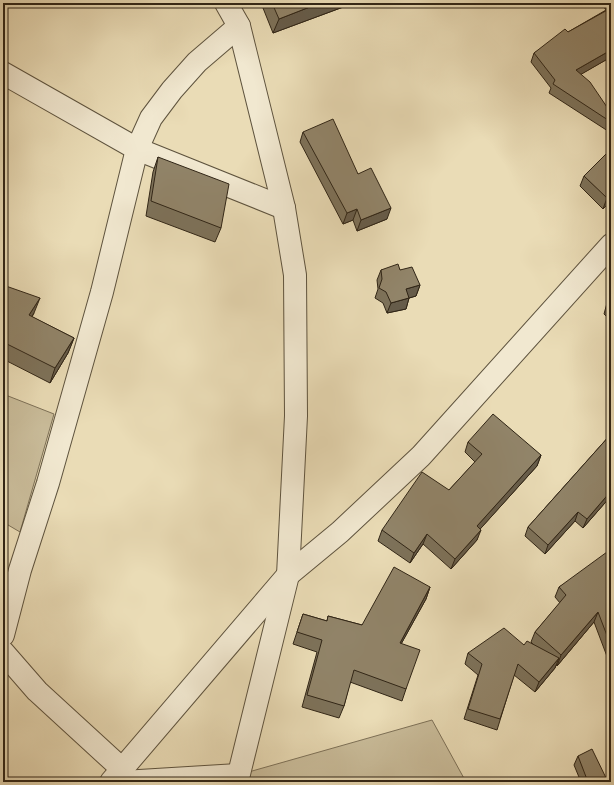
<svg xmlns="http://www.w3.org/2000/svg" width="614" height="785" font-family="'Sorts Mill Goudy',serif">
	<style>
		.green { fill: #cabd9b; stroke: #7d7158 }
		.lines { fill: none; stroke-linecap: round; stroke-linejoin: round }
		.street-casing { stroke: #5e533e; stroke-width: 24 }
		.street { stroke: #f1e8d0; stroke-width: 22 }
		.wall { fill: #7d725a; stroke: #302516 }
		.shaded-wall { fill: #665c4a; stroke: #302516 }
		.building { fill: #918469; stroke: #302516 }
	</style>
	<rect width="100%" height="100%" fill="#eadcb6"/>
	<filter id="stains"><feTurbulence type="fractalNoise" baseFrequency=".005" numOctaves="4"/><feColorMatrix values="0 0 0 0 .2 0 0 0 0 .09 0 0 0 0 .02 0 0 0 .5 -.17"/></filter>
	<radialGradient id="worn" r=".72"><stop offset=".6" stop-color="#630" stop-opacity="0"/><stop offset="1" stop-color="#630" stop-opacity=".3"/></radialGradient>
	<g class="green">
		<path d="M 3,394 L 54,414 L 20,532 L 3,522 Z"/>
		<path d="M 432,720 L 466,782 L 239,782 L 238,775 Z"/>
	</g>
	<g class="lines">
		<g class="street-casing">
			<g id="street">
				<path d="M 226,3 L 239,26 L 284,208 L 295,275 L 296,416 L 288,575 L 237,782"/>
				<path d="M 3,73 L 137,149 L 284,208"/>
				<path d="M 3,635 L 20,570 L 48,483 L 102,292 L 137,149 L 151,118 L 172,90 L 197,62 L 239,26"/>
				<path d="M 3,652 L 37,691 L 121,768"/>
				<path d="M 111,782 L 288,575 L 340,532 L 421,456 L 611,245"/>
				<path d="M 123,782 L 238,775"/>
			</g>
		</g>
		<use href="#street" class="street"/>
	</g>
	<g class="wall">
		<path d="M 261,3 L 354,3 L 273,33 Z"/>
		<path d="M 601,3 L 611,3 L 611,57 L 581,74 L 611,113 L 611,133 L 549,93 L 551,88 L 531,62 L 534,53 L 568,32 L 606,10 Z"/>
		<path d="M 303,132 L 358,174 L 387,219 L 357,231 L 353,220 L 343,224 L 300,142 Z"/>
		<path d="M 158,157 L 221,228 L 215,242 L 146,216 L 153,172 Z"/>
		<path d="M 584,176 L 611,201 L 603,209 L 580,186 Z"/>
		<path d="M 381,270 L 400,270 L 420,285 L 416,296 L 409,298 L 406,309 L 387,313 L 383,303 L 375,298 L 378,289 L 377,280 Z"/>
		<path d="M 3,285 L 34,313 L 32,317 L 74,338 L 68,353 L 50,383 L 3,359 Z"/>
		<path d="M 611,299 L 611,321 L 604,314 L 607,303 Z"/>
		<path d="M 611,434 L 611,496 L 583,528 L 575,521 L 545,554 L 525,536 L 528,527 Z"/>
		<path d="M 468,442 L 541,455 L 537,466 L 480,529 L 477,540 L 451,569 L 423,544 L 410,563 L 378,541 L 382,530 L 449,490 L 475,462 L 465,452 Z"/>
		<path d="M 611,557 L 611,667 L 594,622 L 557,666 L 556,665 L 555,668 L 535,692 L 514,675 L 497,730 L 464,719 L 478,675 L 465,664 L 468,653 L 533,644 L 531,642 L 535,632 L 560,603 L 555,597 L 559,587 Z"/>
		<path d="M 430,587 L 426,599 L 401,644 L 406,689 L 402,701 L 350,682 L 344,706 L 339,718 L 302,707 L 317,652 L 293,644 L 303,614 L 327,621 L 328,616 L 362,625 Z"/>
		<path d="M 578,756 L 608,782 L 581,782 L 574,765 Z"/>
	</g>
	<g class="shaded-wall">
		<path d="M 320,3 L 354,3 L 273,33 L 279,19 Z"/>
		<path d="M 611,50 L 611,57 L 573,79 L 576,70 Z"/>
		<path d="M 611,194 L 611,201 L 603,209 L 607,198 Z"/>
		<path d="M 391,208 L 387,219 L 357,231 L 361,220 Z"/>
		<path d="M 357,209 L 353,220 L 343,224 L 347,213 Z"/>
		<path d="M 420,285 L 416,296 L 402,300 L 406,289 Z"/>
		<path d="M 40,298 L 34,313 L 23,330 L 29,315 Z"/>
		<path d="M 409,298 L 406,309 L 387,313 L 391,303 Z"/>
		<path d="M 74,338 L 68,353 L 50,383 L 55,368 Z"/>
		<path d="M 541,455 L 537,466 L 473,537 L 477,526 Z"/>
		<path d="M 611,491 L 611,496 L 583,528 L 587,519 Z"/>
		<path d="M 578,512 L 575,521 L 545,554 L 548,545 Z"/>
		<path d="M 481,530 L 477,540 L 451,569 L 455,559 Z"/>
		<path d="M 427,534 L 423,544 L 410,563 L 414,553 Z"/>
		<path d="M 430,587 L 426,599 L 395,655 L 400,643 Z"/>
		<path d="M 598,612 L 594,622 L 557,666 L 561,655 Z"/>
		<path d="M 559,658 L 555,668 L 535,692 L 539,682 Z"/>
	</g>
	<g class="building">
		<path d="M 272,3 L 320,3 L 279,19 Z"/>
		<path d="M 607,3 L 611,3 L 611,8 Z"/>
		<path d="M 611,8 L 611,50 L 576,70 L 590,82 L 611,113 L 611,122 L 553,84 L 555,80 L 534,53 L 565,29 L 568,32 Z"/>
		<path d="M 333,119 L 358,174 L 371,168 L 391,208 L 361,220 L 357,209 L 347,213 L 303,132 Z"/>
		<path d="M 611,149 L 611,194 L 607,198 L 584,176 Z"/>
		<path d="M 158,157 L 229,184 L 221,228 L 151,201 Z"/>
		<path d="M 398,264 L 400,270 L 412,267 L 420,285 L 406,289 L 409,298 L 391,303 L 386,292 L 379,288 L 382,279 L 381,270 Z"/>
		<path d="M 3,285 L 40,298 L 29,315 L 74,338 L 55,368 L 3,342 Z"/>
		<path d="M 611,299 L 611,307 L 607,303 Z"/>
		<path d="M 493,414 L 541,455 L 477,526 L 481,530 L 455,559 L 427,534 L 414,553 L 382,530 L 422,472 L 449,490 L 482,454 L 468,442 Z"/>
		<path d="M 611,434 L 611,491 L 587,519 L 578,512 L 548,545 L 528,527 Z"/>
		<path d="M 607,552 L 611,557 L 611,646 L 598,612 L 561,655 L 535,632 L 566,595 L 559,587 Z"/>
		<path d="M 394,567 L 430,587 L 400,643 L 420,650 L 406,689 L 354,670 L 344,706 L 307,695 L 322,640 L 297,632 L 303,614 L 327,621 L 328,616 L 362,625 Z"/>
		<path d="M 504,628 L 524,645 L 527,641 L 559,658 L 539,682 L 518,664 L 500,719 L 468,709 L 482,664 L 468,653 Z"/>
		<path d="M 592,749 L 608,782 L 588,782 L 578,756 Z"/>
		<path d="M 206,779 L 209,782 L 195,782 L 196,780 Z"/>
		<path d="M 524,780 L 525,782 L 520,782 Z"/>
	</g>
	<rect width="614" height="785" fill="none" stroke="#eadcb6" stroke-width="16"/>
	<rect x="4" y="4" width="606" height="777" fill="none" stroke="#302516" stroke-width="2"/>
	<rect x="8" y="8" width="598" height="769" fill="none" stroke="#302516"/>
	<rect width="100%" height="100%" filter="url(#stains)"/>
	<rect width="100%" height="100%" fill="url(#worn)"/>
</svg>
